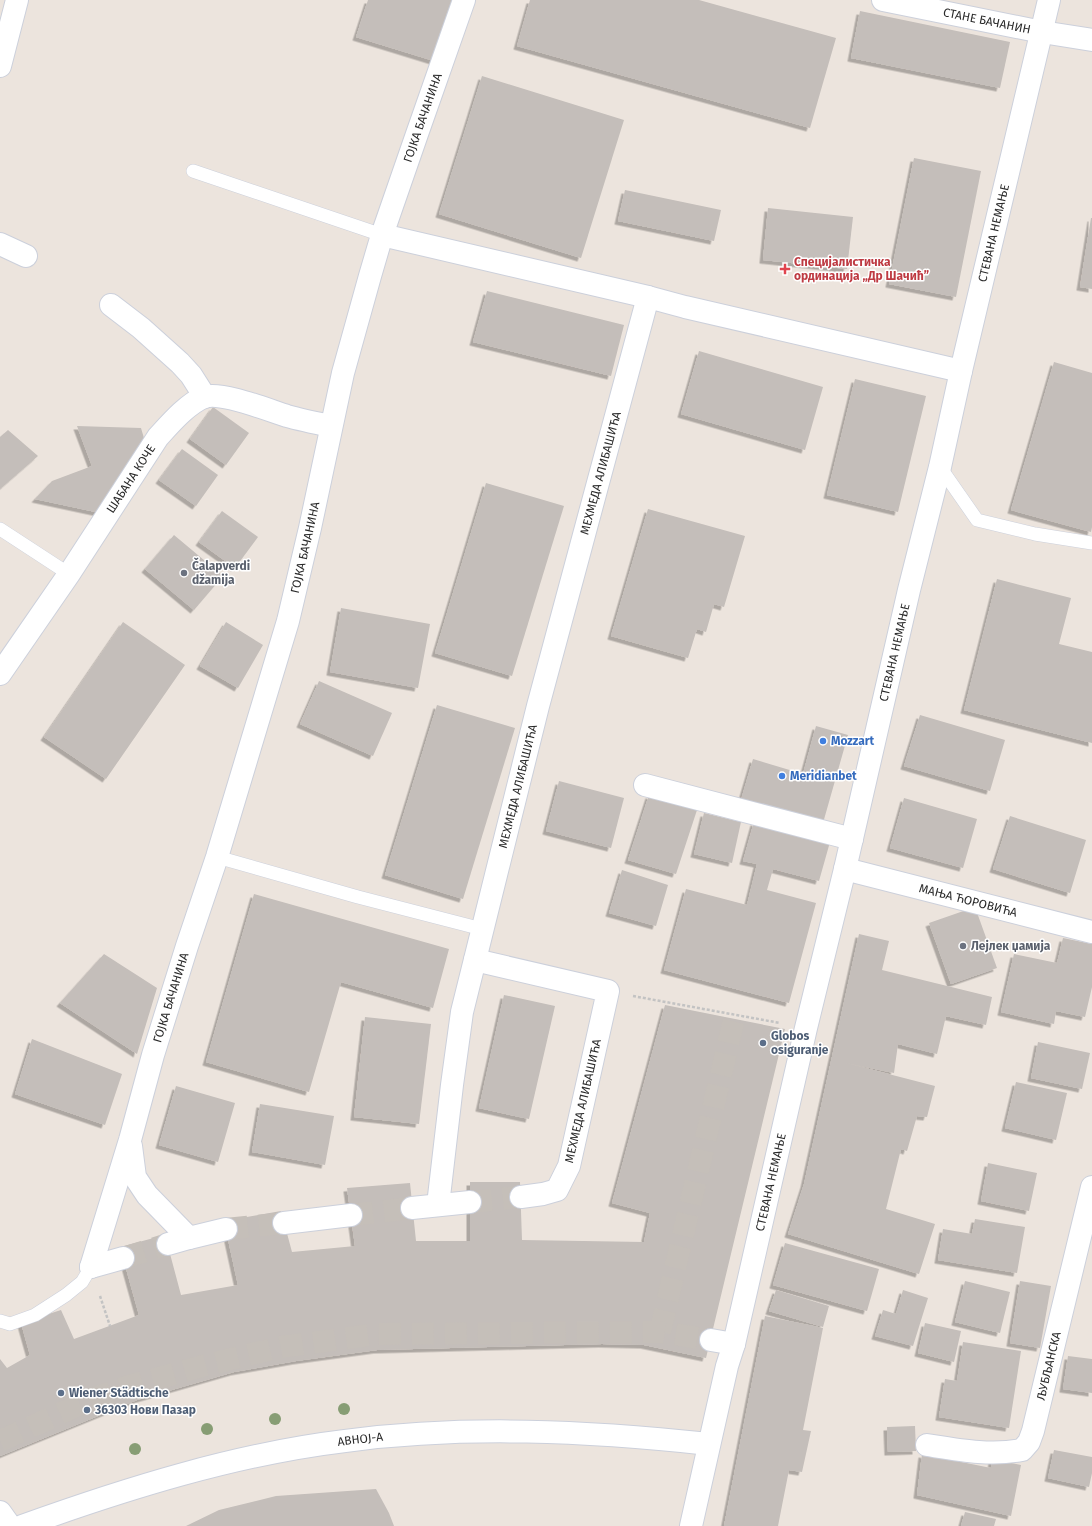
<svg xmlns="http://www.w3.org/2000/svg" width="1092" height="1526" font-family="'Fira Sans',sans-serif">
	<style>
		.building { fill: #c4beba; filter: url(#shadow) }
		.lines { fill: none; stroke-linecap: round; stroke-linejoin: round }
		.street-tunnel { stroke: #c5bfb9; stroke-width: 22; stroke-dasharray: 22 11; stroke-linecap: butt }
		.lane-casing { stroke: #ccd0db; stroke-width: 14 }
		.street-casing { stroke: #ccd0db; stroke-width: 24 }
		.secondary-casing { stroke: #ccd0db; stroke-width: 24 }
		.path { stroke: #c3c3c3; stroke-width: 2.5; stroke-dasharray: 3 2; stroke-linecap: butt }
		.lane { stroke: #fff; stroke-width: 13 }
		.street { stroke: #fff; stroke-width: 22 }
		.secondary { stroke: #fff; stroke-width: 22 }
		.tree { fill: #879d74 }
		.health-dot { fill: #e0444e; stroke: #fff; stroke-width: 1.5 }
		.worship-dot { fill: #6b7280; stroke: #fff; stroke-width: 1.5 }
		.shop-dot { fill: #3f7fe0; stroke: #fff; stroke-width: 1.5 }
		.service-dot { fill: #5c6f8a; stroke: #fff; stroke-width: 1.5 }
		.labels { text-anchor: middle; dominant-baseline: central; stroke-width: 3; stroke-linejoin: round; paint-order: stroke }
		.street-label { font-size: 12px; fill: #2a2a2a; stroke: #fff }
		.health-label { font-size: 12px; font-weight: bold; fill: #be3a42; stroke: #fff; text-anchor: start }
		.worship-label { font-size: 12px; font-weight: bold; fill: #5b616d; stroke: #fff; text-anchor: start }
		.shop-label { font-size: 12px; font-weight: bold; fill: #366cbe; stroke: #fff; text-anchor: start }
		.service-label { font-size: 12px; font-weight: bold; fill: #4e5e75; stroke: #fff; text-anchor: start }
	</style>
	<defs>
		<filter id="shadow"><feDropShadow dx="-3.5" dy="3.5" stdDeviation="0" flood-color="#0004"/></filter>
	</defs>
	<rect width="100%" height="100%" fill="#ece4dd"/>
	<g class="building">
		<path d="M 368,0 L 453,0 L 434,61 L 356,37 Z"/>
		<path d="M 530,0 L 699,0 L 836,38 L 810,128 L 517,46 Z"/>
		<path d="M 860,11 L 1010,42 L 1000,88 L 851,58 Z"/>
		<path d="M 482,76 L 624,120 L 581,258 L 439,214 Z"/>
		<path d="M 914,158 L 981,171 L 956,297 L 889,284 Z"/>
		<path d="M 625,190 L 721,210 L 714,241 L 618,221 Z"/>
		<path d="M 768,208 L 853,217 L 847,269 L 763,260 Z"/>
		<path d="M 1091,218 L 1092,218 L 1092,289 L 1080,287 Z"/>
		<path d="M 487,291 L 624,325 L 611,376 L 473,342 Z"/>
		<path d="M 699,351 L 823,387 L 805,450 L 681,414 Z"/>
		<path d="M 1054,362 L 1092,373 L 1092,527 L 1091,532 L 1011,510 Z"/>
		<path d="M 855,379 L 926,396 L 898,512 L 827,495 Z"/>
		<path d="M 213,407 L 249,433 L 226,465 L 190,439 Z"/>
		<path d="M 77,426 L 141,428 L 146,445 L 105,514 L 35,499 L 52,481 L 92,466 Z"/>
		<path d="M 8,430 L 38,456 L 0,489 L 0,437 Z"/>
		<path d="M 182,449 L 218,475 L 196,506 L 159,480 Z"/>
		<path d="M 486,483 L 564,506 L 512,676 L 435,653 Z"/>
		<path d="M 648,509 L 745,536 L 724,607 L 714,604 L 706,632 L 697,629 L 688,658 L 611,636 Z"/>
		<path d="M 222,511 L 258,537 L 235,568 L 199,542 Z"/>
		<path d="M 174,535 L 223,576 L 194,610 L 145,569 Z"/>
		<path d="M 997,579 L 1071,598 L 1059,644 L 1092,652 L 1092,743 L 964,710 Z"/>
		<path d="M 341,608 L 430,624 L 418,688 L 330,672 Z"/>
		<path d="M 123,622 L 185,665 L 106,779 L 44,737 Z"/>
		<path d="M 226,622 L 263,645 L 238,688 L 200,666 Z"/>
		<path d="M 319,681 L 392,713 L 373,756 L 300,724 Z"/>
		<path d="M 437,705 L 515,728 L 463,899 L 385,875 Z"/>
		<path d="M 920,715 L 1005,740 L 990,791 L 904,766 Z"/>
		<path d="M 816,726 L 848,735 L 823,823 L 741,800 L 753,759 L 803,774 Z"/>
		<path d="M 559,781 L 624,798 L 611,848 L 546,831 Z"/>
		<path d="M 649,795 L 697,810 L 676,874 L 628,860 Z"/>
		<path d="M 904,798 L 977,819 L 963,868 L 890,848 Z"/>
		<path d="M 704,813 L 741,822 L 732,863 L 694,854 Z"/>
		<path d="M 1010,816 L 1086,840 L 1070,893 L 993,869 Z"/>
		<path d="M 754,822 L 830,842 L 819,881 L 773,869 L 767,890 L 816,903 L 789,1003 L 664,970 L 686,889 L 747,905 L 757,864 L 743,861 Z"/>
		<path d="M 622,870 L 668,885 L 656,926 L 609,913 Z"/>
		<path d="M 254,894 L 449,949 L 433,1008 L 341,982 L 309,1092 L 206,1062 Z"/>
		<path d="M 975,907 L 997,968 L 951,984 L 929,923 Z"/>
		<path d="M 859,934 L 889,941 L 882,970 L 992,997 L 986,1025 L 941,1015 L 946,1016 L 937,1054 L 898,1044 L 894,1073 L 846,1063 L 935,1086 L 927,1117 L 917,1116 L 907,1151 L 901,1149 L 886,1209 L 935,1224 L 919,1274 L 788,1234 L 804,1184 Z"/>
		<path d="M 1063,938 L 1092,944 L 1092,987 L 1085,1017 L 1056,1011 L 1054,1024 L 1001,1012 L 1014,954 L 1057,963 Z"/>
		<path d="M 104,954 L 157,988 L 137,1054 L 60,1003 Z"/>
		<path d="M 504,995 L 555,1006 L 529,1119 L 479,1108 Z"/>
		<path d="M 665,1005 L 785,1029 L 706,1358 L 644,1345 L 602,1344 L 377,1350 L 296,1361 L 234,1372 L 137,1400 L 0,1456 L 0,1359 L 7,1368 L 30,1355 L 21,1323 L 61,1310 L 74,1339 L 139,1315 L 120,1247 L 165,1235 L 181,1295 L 238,1285 L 224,1221 L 281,1211 L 292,1252 L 355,1246 L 347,1188 L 410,1183 L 416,1241 L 470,1241 L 470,1182 L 520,1182 L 522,1240 L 644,1242 L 650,1213 L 612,1203 Z"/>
		<path d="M 365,1017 L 431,1024 L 419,1124 L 354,1117 Z"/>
		<path d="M 32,1039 L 122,1074 L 105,1125 L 15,1094 Z"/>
		<path d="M 1038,1042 L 1090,1053 L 1082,1089 L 1031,1078 Z"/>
		<path d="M 1016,1082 L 1067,1093 L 1056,1140 L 1005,1128 Z"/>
		<path d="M 176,1086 L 235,1103 L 218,1162 L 159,1145 Z"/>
		<path d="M 260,1104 L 334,1116 L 325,1165 L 252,1152 Z"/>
		<path d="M 988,1163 L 1037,1173 L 1029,1211 L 981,1201 Z"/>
		<path d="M 975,1219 L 1025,1227 L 1017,1273 L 938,1260 L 943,1229 L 972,1234 Z"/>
		<path d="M 785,1243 L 879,1269 L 867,1311 L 773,1285 Z"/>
		<path d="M 965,1281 L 1010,1292 L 1000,1333 L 955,1322 Z"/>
		<path d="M 1020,1281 L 1051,1286 L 1040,1348 L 1010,1343 Z"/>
		<path d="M 776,1290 L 829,1306 L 823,1327 L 769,1311 Z"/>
		<path d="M 903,1290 L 928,1298 L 913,1346 L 875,1336 L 883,1310 L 896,1314 Z"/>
		<path d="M 765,1316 L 823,1328 L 803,1430 L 811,1431 L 802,1472 L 789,1470 L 778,1526 L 724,1526 Z"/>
		<path d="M 925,1323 L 961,1331 L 954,1362 L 918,1353 Z"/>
		<path d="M 963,1342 L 1021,1351 L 1009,1428 L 939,1417 L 945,1379 L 957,1381 Z"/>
		<path d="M 1068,1356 L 1092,1359 L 1092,1393 L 1063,1389 Z"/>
		<path d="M 915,1426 L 916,1451 L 888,1452 L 887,1427 Z"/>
		<path d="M 1054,1450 L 1092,1457 L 1092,1473 L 1089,1487 L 1048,1478 Z"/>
		<path d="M 922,1454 L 991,1468 L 992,1459 L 1021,1465 L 1011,1516 L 917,1495 Z"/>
		<path d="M 376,1489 L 389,1513 L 394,1526 L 186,1526 L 219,1510 L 276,1496 Z"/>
		<path d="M 965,1512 L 996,1519 L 994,1526 L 961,1526 Z"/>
	</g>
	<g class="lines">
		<g class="street-tunnel">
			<path d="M 470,1202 L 521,1197"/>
			<path d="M 351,1215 L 412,1208"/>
			<path d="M 226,1229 L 284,1223"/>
			<path d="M 123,1258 L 168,1244"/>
			<path d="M 660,1332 L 735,1015"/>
			<path d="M 0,1441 L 92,1399 L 129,1386 L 210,1364 L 281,1347 L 378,1334 L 660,1332 L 711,1340"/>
		</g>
		<g class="lane-casing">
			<g id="lane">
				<path d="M 193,171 L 382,235"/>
				<path d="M 940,467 L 977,520 L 1035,534 L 1092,543"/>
				<path d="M 0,529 L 69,574"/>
				<path d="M 217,857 L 358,897 L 482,929"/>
				<path d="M 0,1321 L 10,1324 L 35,1315 L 66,1295 L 82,1282 L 91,1267"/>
			</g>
		</g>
		<g class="street-casing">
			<g id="street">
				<path id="s1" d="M 883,0 L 1042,32 L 1092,40"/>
				<path d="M 0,66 L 17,0"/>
				<path d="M 382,235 L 648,297"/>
				<path d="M 0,244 L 26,256"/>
				<path d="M 111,305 L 141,328 L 180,363 L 191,375 L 205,397"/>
				<path id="s2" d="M 0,674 L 69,574 L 158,437 C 170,424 187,404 204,397 C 221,391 268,410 287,416 C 301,420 316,423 331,426"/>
				<path d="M 645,785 L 852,839"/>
				<path id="s3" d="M 845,869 L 1092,932"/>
				<path d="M 475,960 L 608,991 L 569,1166 L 557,1190 L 543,1194 L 521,1197"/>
				<path d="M 131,1146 L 135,1177 L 147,1195 L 189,1238 L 226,1229"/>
				<path id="s4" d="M 438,1205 L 452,1085 L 462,1012 L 538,706 L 648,297 L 685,307 L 961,371"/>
				<path d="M 412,1208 L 470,1202"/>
				<path d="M 284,1223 L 351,1215"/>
				<path d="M 168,1244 L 189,1238"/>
				<path id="s5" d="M 91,1267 L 130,1140 L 153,1055 L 187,946 L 217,857 L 288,621 L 310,528 L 343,373 L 370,276 L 382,235 L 417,134 L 464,0"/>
				<path d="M 91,1267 L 123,1258"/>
				<path d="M 711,1340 L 734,1344"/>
				<path id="s6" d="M 927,1445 C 959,1450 990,1456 1022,1450 L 1029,1442 L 1033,1431 L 1092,1187"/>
				<path d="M 0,1512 L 10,1526"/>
				<path id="s7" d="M 22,1526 C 125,1489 236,1454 345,1441 C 466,1425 588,1431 709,1444"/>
			</g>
		</g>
		<g class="secondary-casing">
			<g id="secondary">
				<path id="s8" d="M 691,1526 L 727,1366 L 734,1344 L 806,1028 L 845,869 L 909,590 L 940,467 L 961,371 L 1049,0"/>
			</g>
		</g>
		<g class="path">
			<path d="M 633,996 L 780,1023"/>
			<path d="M 100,1296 L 110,1326"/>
		</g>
		<use href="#lane" class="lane"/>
		<use href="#street" class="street"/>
		<use href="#secondary" class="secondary"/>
	</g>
	<g class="tree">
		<circle cx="344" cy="1409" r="6"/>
		<circle cx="275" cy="1419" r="6"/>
		<circle cx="207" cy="1429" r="6"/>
		<circle cx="135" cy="1449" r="6"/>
	</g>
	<path class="health-dot" d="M783 263h4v4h4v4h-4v4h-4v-4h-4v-4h4z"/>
	<g class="worship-dot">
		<circle cx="184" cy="573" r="4"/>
		<circle cx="963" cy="946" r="4"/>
	</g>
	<g class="shop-dot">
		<circle cx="823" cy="741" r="4"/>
		<circle cx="782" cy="776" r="4"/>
	</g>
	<g class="service-dot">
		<circle cx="763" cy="1043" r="4"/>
		<circle cx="61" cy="1393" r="4"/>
		<circle cx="87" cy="1410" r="4"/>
	</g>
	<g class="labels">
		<g class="street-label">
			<text stroke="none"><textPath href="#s1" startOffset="106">СТАНЕ БАЧАНИН</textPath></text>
			<text stroke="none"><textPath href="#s5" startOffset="1197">ГОЈКА БАЧАНИНА</textPath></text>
			<text stroke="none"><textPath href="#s8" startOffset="1328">СТЕВАНА НЕМАЊЕ</textPath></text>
			<text stroke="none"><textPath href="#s4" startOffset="751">МЕХМЕДА АЛИБАШИЋА</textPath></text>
			<text stroke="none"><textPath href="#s2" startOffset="235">ШАБАНА КОЧЕ</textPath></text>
			<text stroke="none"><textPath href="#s5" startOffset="751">ГОЈКА БАЧАНИНА</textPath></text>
			<text stroke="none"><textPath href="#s8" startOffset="897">СТЕВАНА НЕМАЊЕ</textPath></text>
			<text stroke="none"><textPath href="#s4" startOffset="427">МЕХМЕДА АЛИБАШИЋА</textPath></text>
			<text stroke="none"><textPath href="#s3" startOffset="127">МАЊА ЋОРОВИЋА</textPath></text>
			<text stroke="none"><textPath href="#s5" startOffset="281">ГОЈКА БАЧАНИНА</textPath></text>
			<text transform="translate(583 1101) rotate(-77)">МЕХМЕДА АЛИБАШИЋА</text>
			<text stroke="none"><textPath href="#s8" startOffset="353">СТЕВАНА НЕМАЊЕ</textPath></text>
			<text stroke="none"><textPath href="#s6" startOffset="185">ЉУБЉАНСКА</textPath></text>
			<text stroke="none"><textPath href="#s7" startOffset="350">АВНОЈ-А</textPath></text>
		</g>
		<g class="health-label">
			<text x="794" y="262">Специјалистичка<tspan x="794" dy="14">ординација „Др Шачић”</tspan></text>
		</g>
		<g class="worship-label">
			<text x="192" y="566">Čalapverdi<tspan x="192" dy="14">džamija</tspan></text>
			<text x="971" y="946">Лејлек џамија</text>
		</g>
		<g class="shop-label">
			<text x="831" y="741">Mozzart</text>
			<text x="790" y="776">Meridianbet</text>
		</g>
		<g class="service-label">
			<text x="771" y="1036">Globos<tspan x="771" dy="14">osiguranje</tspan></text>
			<text x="69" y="1393">Wiener Städtische</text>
			<text x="95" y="1410">36303 Нови Пазар</text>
		</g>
	</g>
</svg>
